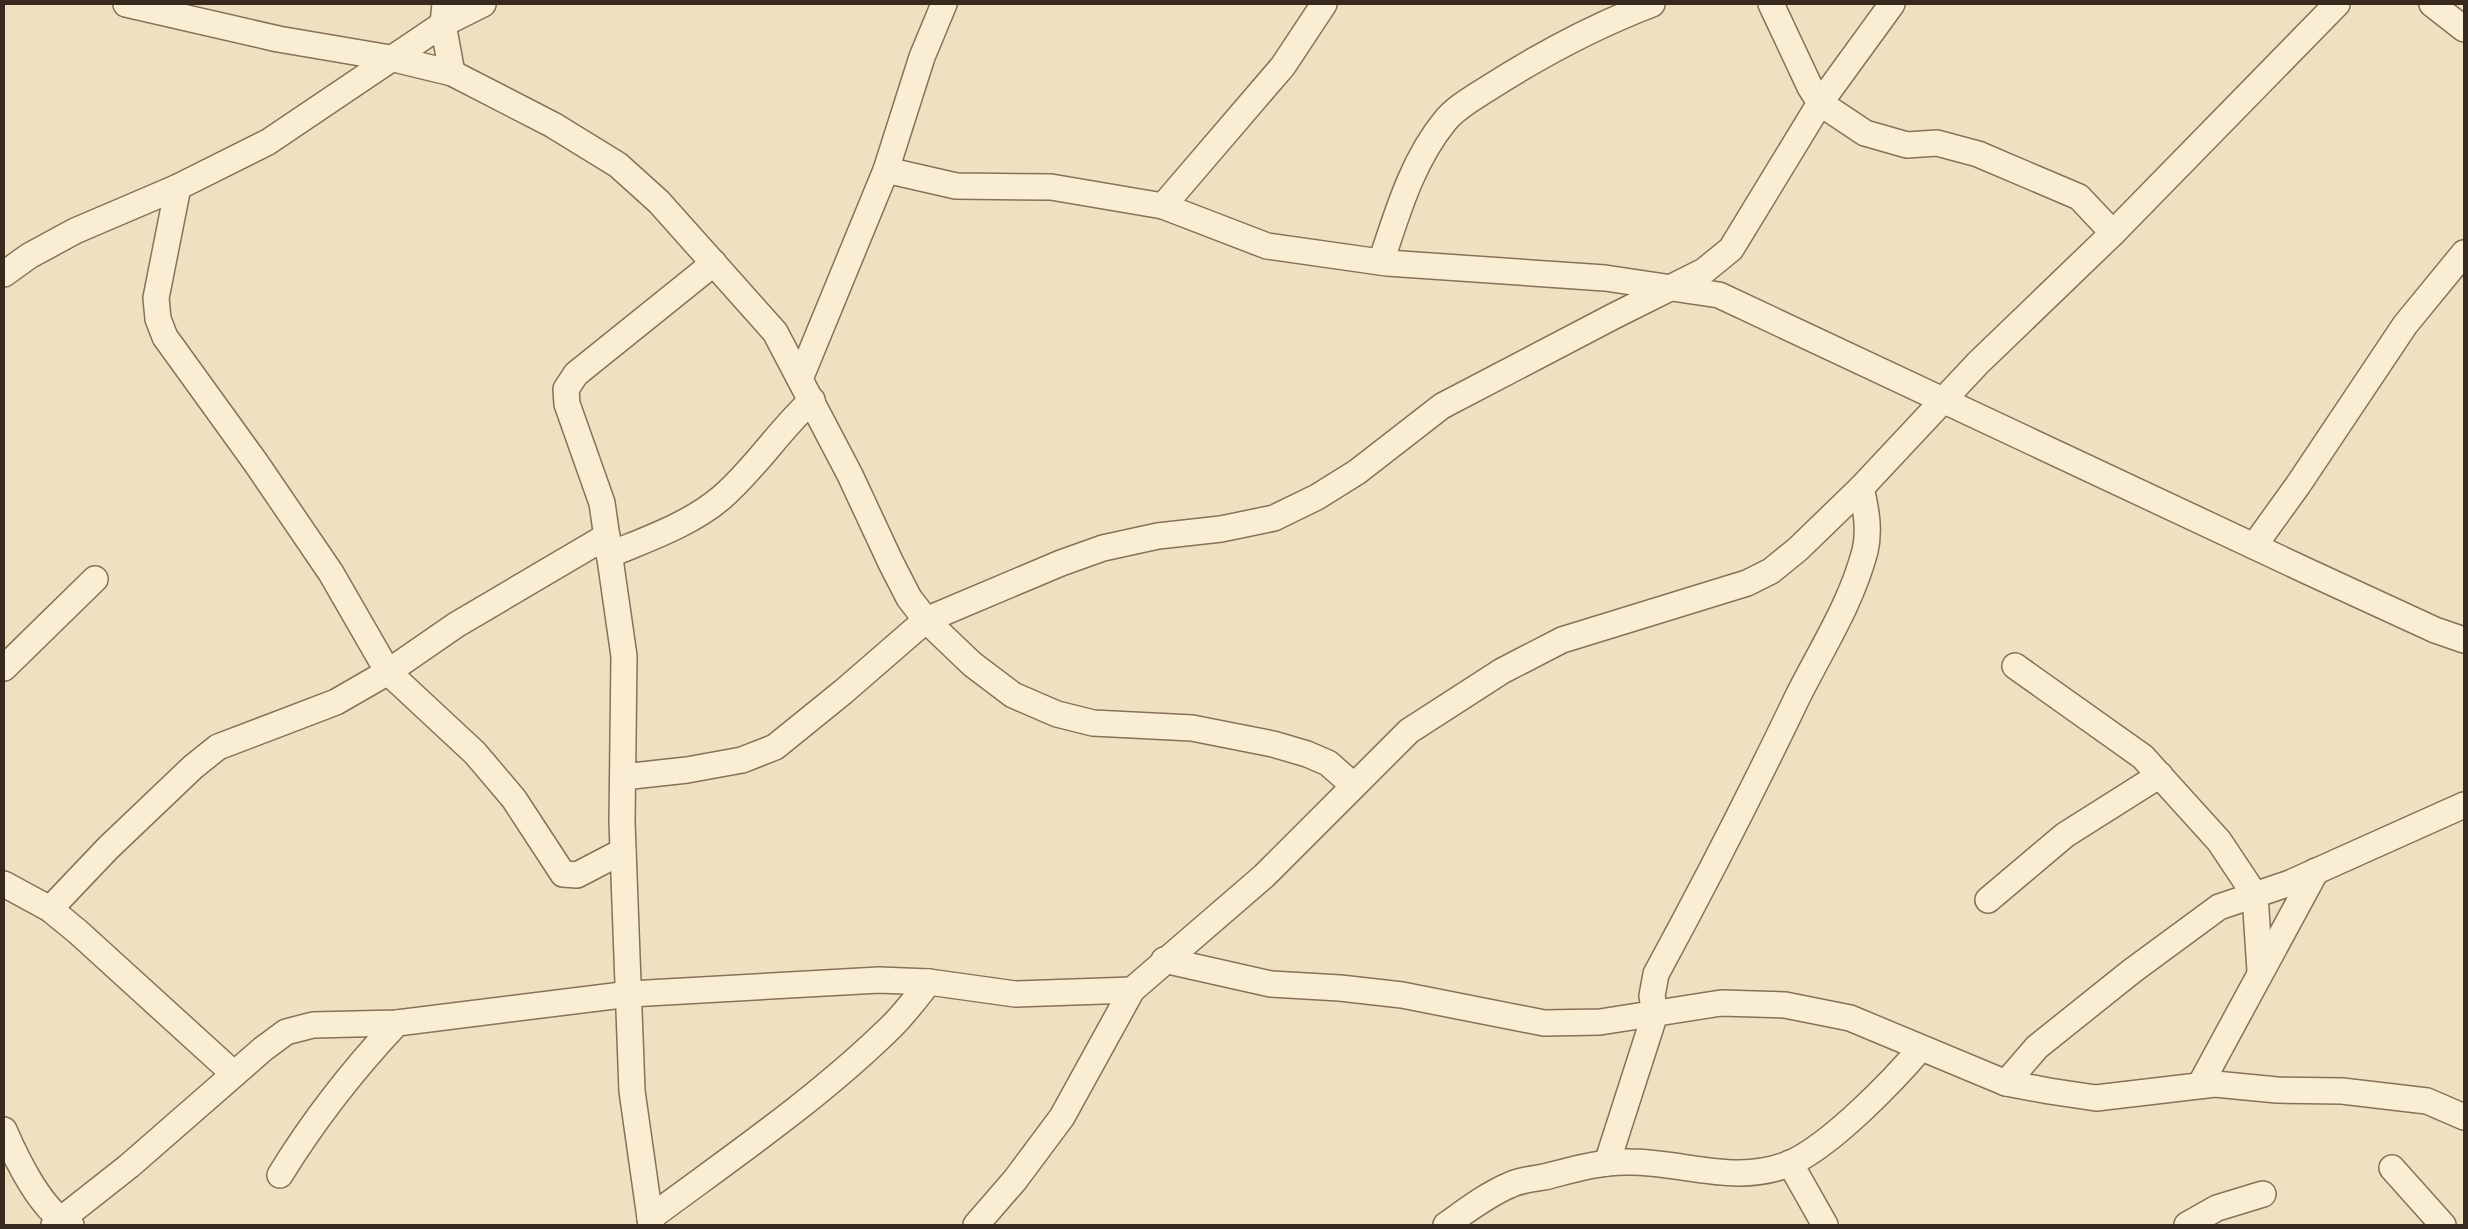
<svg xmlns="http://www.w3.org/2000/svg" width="2468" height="1229" font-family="'Libre Baskerville',serif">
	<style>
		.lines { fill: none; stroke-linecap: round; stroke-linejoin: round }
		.minor-casing { stroke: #877158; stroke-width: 28 }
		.minor { stroke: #f9eed3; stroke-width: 25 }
	</style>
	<rect width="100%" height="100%" fill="#eee0c0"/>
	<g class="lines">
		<g class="minor-casing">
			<g id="minor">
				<path d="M 126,4 L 278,39 L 390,58 L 452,73 L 553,125 L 618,165 L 659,202 L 775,332 L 850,475 L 891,563 L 909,598 L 926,620 L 972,664 L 1013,695 L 1057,714 L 1093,723 L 1192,728 L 1273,744 L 1307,754 L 1328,763 L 1353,785"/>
				<path d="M 445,4 L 443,24 L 452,73"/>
				<path d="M 1771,4 L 1810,87 L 1820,103 L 1865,133 L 1907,145 L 1937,143 L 1978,154 L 2079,197 L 2113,233"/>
				<path d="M 2432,4 L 2464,29"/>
				<path d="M 886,170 L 956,186 L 1051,187 L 1163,206 L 1267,246 L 1387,263 L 1605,278 L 1719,295 L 2309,572 L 2435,630 L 2464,640"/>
				<path d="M 178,187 L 156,298 L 158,319 L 165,337 L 256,463 L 331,573 L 388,672 L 475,753 L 514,799 L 563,874 L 577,875 L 623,851"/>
				<path d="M 1163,206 L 1283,66 L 1324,4"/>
				<path d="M 1381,262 C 1397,214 1412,161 1445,121 C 1455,108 1473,98 1487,89 C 1537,57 1597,25 1652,4"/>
				<path d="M 4,274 L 29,256 L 75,231 L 178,187 L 268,142 L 443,24 L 483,4"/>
				<path d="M 800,379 L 886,170 L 922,57 L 944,4"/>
				<path d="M 2254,546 L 2298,485 L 2405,325 L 2464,253"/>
				<path d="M 609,555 C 647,539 689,525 721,498 C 755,469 779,430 812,400"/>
				<path d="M 2015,666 L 2143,757 L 2219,841 L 2255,895 L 2260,971"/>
				<path d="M 4,668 L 95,579"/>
				<path d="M 623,777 L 687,770 L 742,760 L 775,747 L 843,692 L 926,620 L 1061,563 L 1103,548 L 1158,536 L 1221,529 L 1274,518 L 1317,497 L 1357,472 L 1442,406 L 1614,316 L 1704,271 L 1731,249 L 1820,103 L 1892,4"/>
				<path d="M 4,884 L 50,909 L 78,932 L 234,1074"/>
				<path d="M 1988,900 L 2065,835 L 2160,775"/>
				<path d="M 50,909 L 108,848 L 193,767 L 218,747 L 336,702 L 388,672 L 456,625 L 607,536"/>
				<path d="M 1164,960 L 1271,984 L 1340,988 L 1402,995 L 1544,1023 L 1600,1022 L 1721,1003 L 1785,1005 L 1850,1018 L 2006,1083 L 2049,1091 L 2096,1098 L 2215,1084 L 2277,1090 L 2342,1091 L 2427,1101 L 2464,1117"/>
				<path d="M 2006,1083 L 2037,1047 L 2132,971 L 2219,907 L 2290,883 L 2464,805"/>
				<path d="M 2200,1085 L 2316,871"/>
				<path d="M 4,1130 C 16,1158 42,1213 71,1225"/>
				<path d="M 1607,1163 L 1655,1014 L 1652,996 L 1656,974 C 1706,882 1753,790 1798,696 C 1822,648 1851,604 1865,551 C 1870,530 1866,509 1861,488"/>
				<path d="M 1790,1163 L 1825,1225"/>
				<path d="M 2392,1168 L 2443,1225"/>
				<path d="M 280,1175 C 315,1118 351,1072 397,1023"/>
				<path d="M 650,1218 C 732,1157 819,1098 892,1026 C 905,1013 917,997 929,982"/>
				<path d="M 54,1225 L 129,1166 L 263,1049 L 286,1032 L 313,1025 L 397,1023 L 630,994 L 879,980 L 929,982 L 1015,994 L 1132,990"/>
				<path d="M 651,1225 L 632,1091 L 622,822 L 624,656 L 602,503 L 567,404 L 566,389 L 576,374 L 714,263"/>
				<path d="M 976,1225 L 1015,1180 L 1062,1117 L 1132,990 L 1264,876 L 1409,731 L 1502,671 L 1562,640 L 1747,583 L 1771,571 L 1798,549 L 1861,488 L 1978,363 L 2113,233 L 2337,4"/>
				<path d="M 1446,1225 C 1466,1211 1488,1194 1510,1185 C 1520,1180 1533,1179 1544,1177 C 1572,1170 1601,1161 1630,1162 C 1684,1162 1737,1186 1791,1163 C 1832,1144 1892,1082 1921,1048"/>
				<path d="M 2187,1225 L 2217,1208 L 2263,1194"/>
			</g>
		</g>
		<use href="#minor" class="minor"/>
	</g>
	<rect width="2468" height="1229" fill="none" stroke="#37291d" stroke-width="10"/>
</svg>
